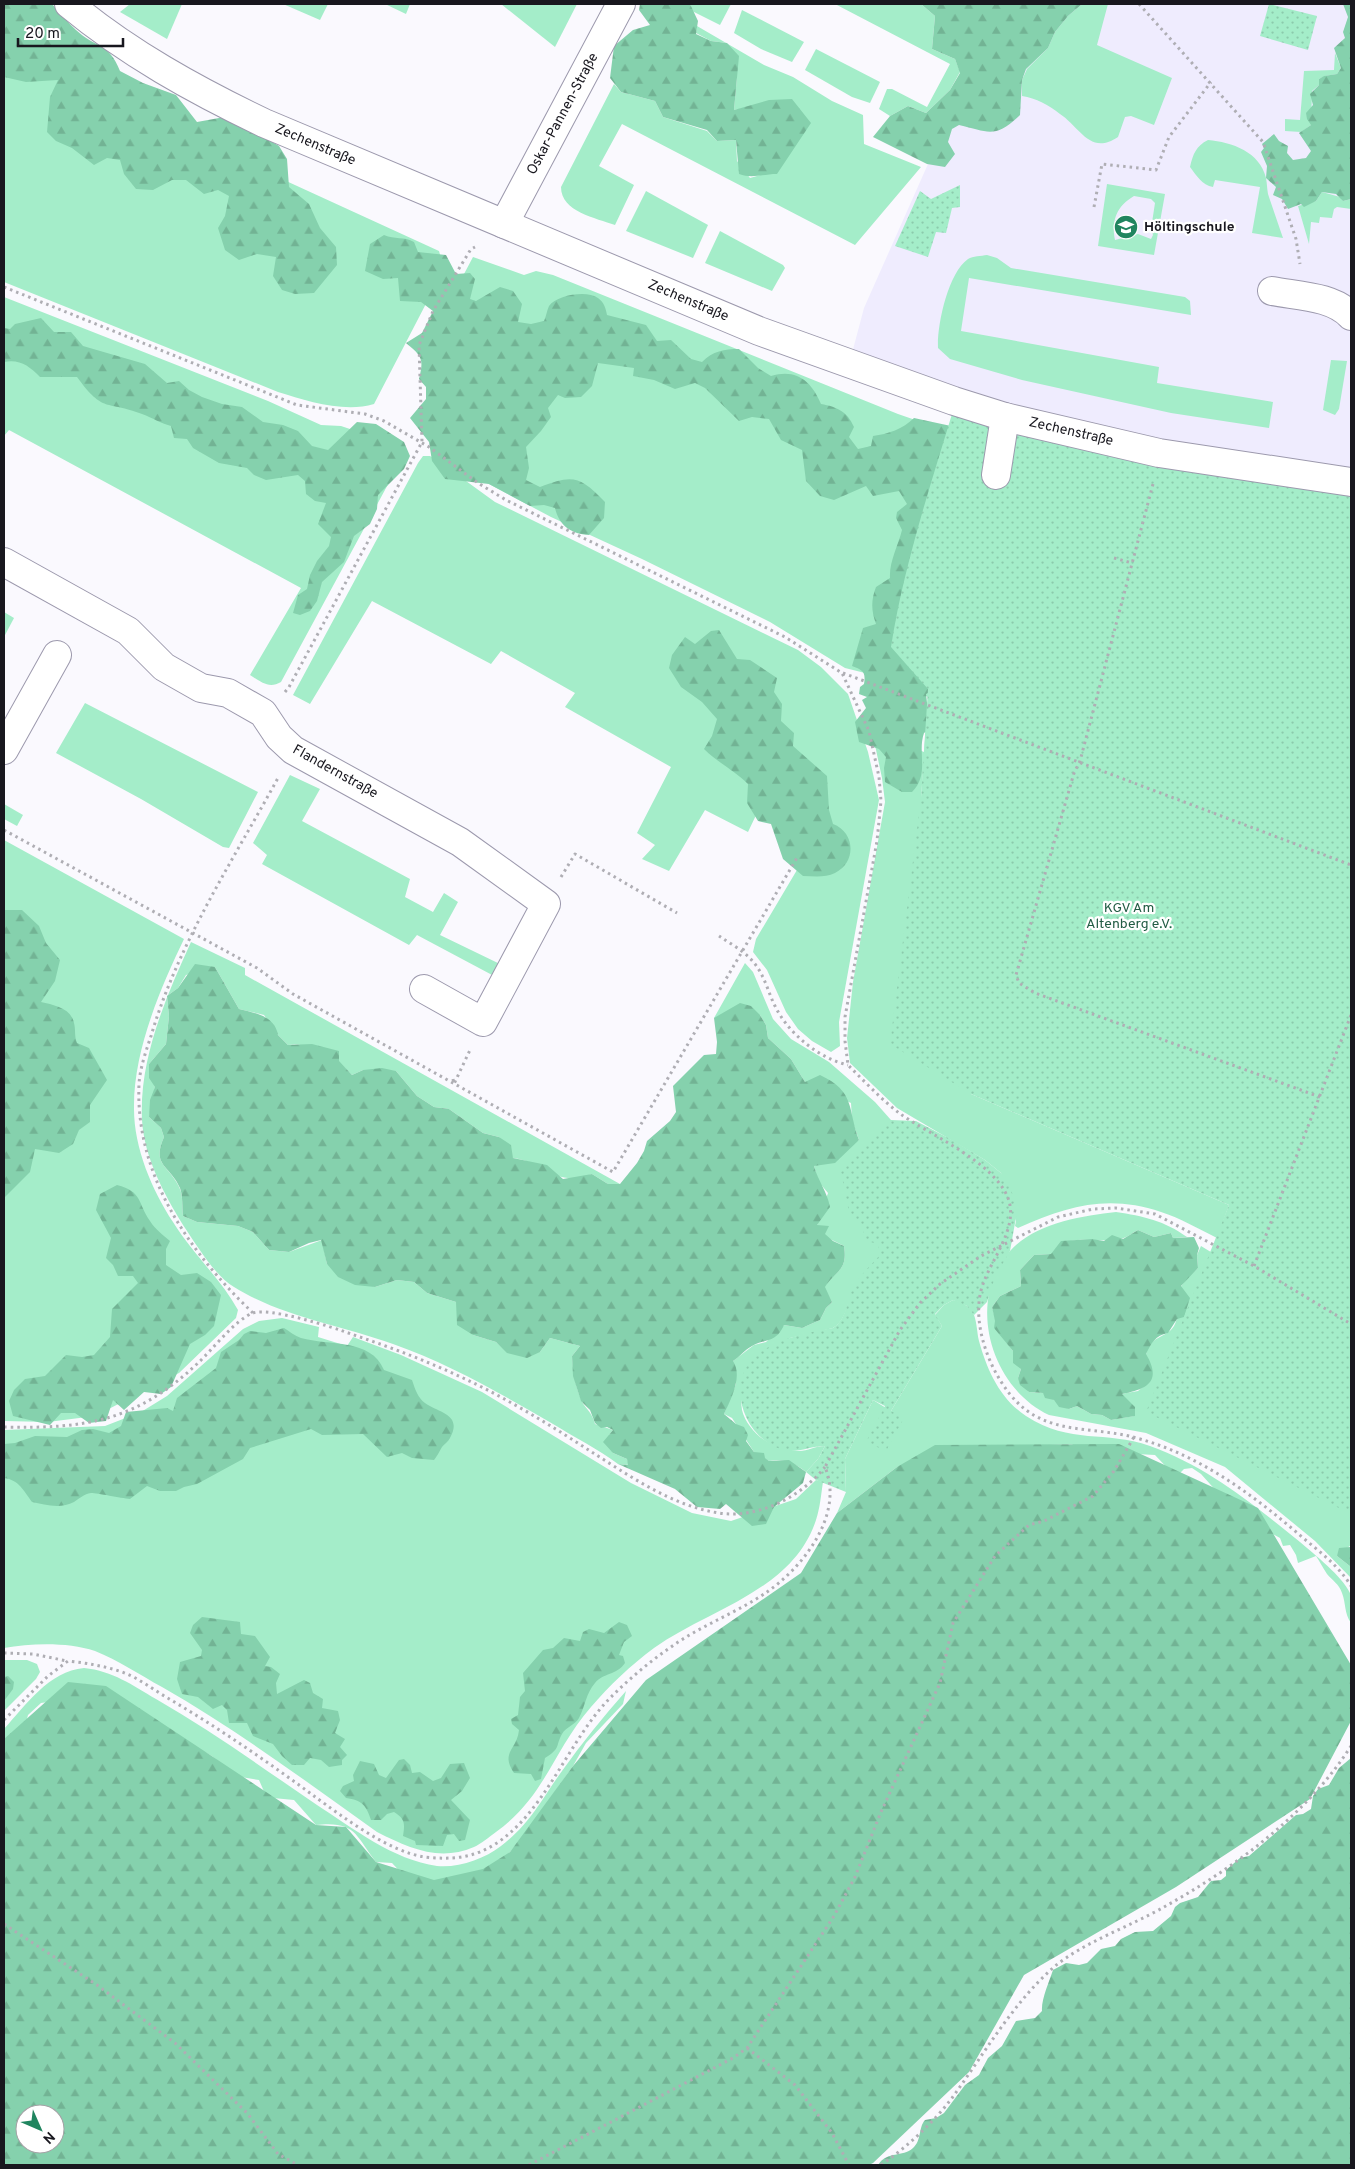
<svg xmlns="http://www.w3.org/2000/svg" width="1355" height="2169" font-family="Overpass,sans-serif">
	<style>
		.built { fill: #efecfe }
		.grass { fill: #a4edc9; fill-rule: evenodd }
		.forest { fill: url(#forest-firs); fill-rule: evenodd }
		.park { fill: url(#park-dots) }
		.lines { fill: none; stroke-linecap: round; stroke-linejoin: round }
		.minor-casing { stroke: #9c99ad; stroke-width: 30 }
		.path { stroke: #afaeb4; stroke-width: 3; stroke-dasharray: 2.5 4; stroke-linecap: butt }
		.minor { stroke: #fff; stroke-width: 28 }
		.labels { text-anchor: middle; dominant-baseline: central; stroke-width: 4.5; stroke-linejoin: round; paint-order: stroke }
		.street-label { font-size: 14px; fill: #18171e; stroke: #fff }
		.poi-label { font-size: 14px; font-weight: bold; fill: #18171e; stroke: #fff; text-anchor: start }
		.park-label { font-size: 14px; fill: #225c44; stroke: #fff }
	</style>
	<defs>
		<pattern id="forest-firs" width="22" height="20" patternUnits="userSpaceOnUse" patternTransform="scale(1.25)"><rect width="22" height="20" fill="#85d1ad"/><path d="M5 1l3.5 6h-7zM16 11l3.5 6h-7z" fill="#72b394"/></pattern>
		<pattern id="park-dots" width="8" height="8" patternUnits="userSpaceOnUse" patternTransform="scale(1.25)"><rect width="8" height="8" fill="#a4edc9"/><path d="M2 2h.1M6 6h.1" fill="none" stroke="#8ccaac" stroke-width="1.8" stroke-linecap="round"/></pattern>
	</defs>
	<rect width="100%" height="100%" fill="#faf9fe"/>
	<path class="built" d="M 1034,4 L 1351,4 L 1351,482 L 1159,453 L 851,357 L 864,308 L 936,146 L 987,93 Z"/>
	<g class="grass">
		<path d="M 4,4 L 47,24 L 260,169 L 439,251 L 444,269 L 374,404 C 344,413 307,401 278,392 L 4,282 Z"/>
		<path d="M 130,4 L 182,4 L 167,39 L 120,12 Z"/>
		<path d="M 283,4 L 328,4 L 320,20 Z"/>
		<path d="M 385,4 L 410,4 L 406,14 Z"/>
		<path d="M 501,4 L 577,4 L 555,47 Z"/>
		<path d="M 690,4 L 731,4 L 720,25 L 692,11 Z"/>
		<path d="M 835,4 L 921,4 L 935,16 L 932,49 L 955,59 L 960,72 L 950,90 L 926,113 L 908,106 L 890,116 L 879,109 L 887,89 L 892,89 L 927,107 L 950,64 Z"/>
		<path d="M 1082,4 L 1108,4 L 1097,45 L 1172,78 L 1154,125 L 1131,116 L 1125,117 L 1118,137 C 1090,156 1080,127 1060,114 C 1049,105 1036,98 1022,96 L 1022,80 L 1027,69 L 1048,48 L 1055,32 L 1068,16 Z"/>
		<path d="M 742,10 L 804,42 L 792,62 L 761,49 L 734,33 Z"/>
		<path d="M 697,26 L 764,65 L 793,77 L 832,101 L 863,115 L 864,144 L 921,167 L 855,245 L 622,124 L 599,166 L 634,185 L 615,225 C 596,218 561,212 561,187 L 614,84 L 621,92 L 655,101 L 663,117 L 707,131 L 717,141 L 736,140 L 737,161 L 750,178 L 764,174 L 750,107 L 734,110 L 737,77 L 727,43 L 711,41 L 696,33 Z"/>
		<path d="M 816,49 L 880,82 L 870,103 L 852,97 L 805,70 Z"/>
		<path d="M 1335,53 L 1341,68 L 1337,74 L 1325,76 L 1319,79 L 1319,85 L 1312,91 L 1311,125 L 1301,132 L 1285,131 L 1285,119 L 1300,120 L 1304,71 L 1334,70 Z"/>
		<path d="M 1208,140 C 1232,142 1260,152 1266,178 C 1267,183 1267,189 1268,194 C 1273,209 1278,223 1283,238 L 1252,233 L 1260,187 L 1215,180 L 1213,187 C 1202,185 1196,175 1190,167 C 1193,154 1196,146 1208,140 Z"/>
		<path d="M 1107,184 L 1165,194 L 1154,255 L 1098,246 ZM 1134,196 L 1151,199 L 1155,203 L 1151,229 L 1153,235 L 1151,239 L 1138,234 L 1115,240 C 1111,220 1117,206 1134,196 Z"/>
		<path d="M 646,191 L 708,225 L 693,258 L 626,231 Z"/>
		<path d="M 1322,192 L 1340,197 L 1343,201 L 1351,199 L 1351,209 L 1337,207 L 1334,209 L 1332,218 L 1320,217 L 1319,223 L 1311,222 L 1309,244 L 1298,206 L 1316,201 Z"/>
		<path d="M 720,231 L 783,265 L 785,268 L 772,291 L 705,263 Z"/>
		<path d="M 987,255 L 997,258 L 1011,268 L 1185,297 L 1190,301 L 1191,315 L 969,278 L 961,331 L 1159,367 L 1157,383 L 1273,402 L 1269,428 L 1171,413 L 1022,380 L 950,359 L 938,348 C 937,325 948,273 968,259 C 973,256 981,256 987,255 Z"/>
		<path d="M 473,257 L 524,275 L 536,271 L 553,275 L 898,414 L 947,431 L 1068,750 L 865,673 L 845,668 L 770,622 L 642,559 L 551,517 L 487,483 L 428,342 Z"/>
		<path d="M 4,297 L 268,401 L 321,425 L 341,426 L 362,433 L 399,464 L 281,682 C 269,689 261,682 250,675 L 301,588 L 9,430 L 4,436 Z"/>
		<path d="M 1331,360 L 1347,361 L 1339,409 L 1335,415 L 1323,410 Z"/>
		<path d="M 423,456 L 430,456 L 437,460 L 495,502 L 798,650 L 821,667 L 848,694 L 868,752 L 879,800 L 839,1022 L 840,1046 L 831,1052 L 812,1041 L 798,1029 L 786,1012 L 767,970 L 753,952 L 756,939 L 810,848 L 758,811 L 748,832 L 705,810 L 669,871 L 642,859 L 655,845 L 637,833 L 671,767 L 565,707 L 575,693 L 501,651 L 491,664 L 372,601 L 310,704 L 293,695 L 418,463 Z"/>
		<path d="M 4,612 L 14,618 L 4,637 Z"/>
		<path d="M 85,703 L 258,792 L 229,848 L 223,847 L 141,799 L 56,753 Z"/>
		<path d="M 927,713 L 1234,1204 L 923,796 L 923,772 L 921,797 L 971,1094 L 1229,1205 L 1217,1238 C 1199,1229 1180,1218 1161,1212 C 1108,1194 1067,1206 1018,1228 L 1015,1226 L 1016,1221 L 1001,1173 L 985,1160 L 897,1108 L 850,1063 L 847,1038 L 853,982 L 885,802 L 882,778 L 872,731 L 924,752 Z"/>
		<path d="M 290,775 L 320,789 L 302,821 L 410,879 L 405,897 L 433,912 L 444,893 L 458,902 L 440,935 L 502,965 L 494,976 L 417,935 L 409,945 L 262,864 L 267,855 L 253,843 Z"/>
		<path d="M 4,804 L 23,815 L 17,826 L 4,819 Z"/>
		<path d="M 4,840 L 184,939 C 160,989 133,1052 134,1109 C 134,1148 152,1190 173,1222 C 192,1253 221,1279 238,1310 L 236,1318 L 179,1373 L 95,1416 L 48,1422 L 4,1421 Z"/>
		<path d="M 191,942 L 245,968 L 245,975 L 620,1184 L 608,1184 L 592,1174 C 555,1188 548,1163 513,1158 L 499,1137 L 483,1133 L 449,1109 L 434,1107 L 417,1096 L 396,1071 L 363,1070 L 352,1075 C 337,1059 311,1041 288,1045 L 278,1035 L 264,1015 L 239,1009 L 215,967 L 186,975 L 178,988 L 167,996 L 169,1016 L 166,1044 L 149,1064 L 155,1087 L 149,1117 L 161,1128 L 164,1137 C 151,1166 170,1165 180,1189 C 183,1196 182,1207 183,1216 L 197,1222 L 238,1226 L 253,1232 L 269,1250 L 289,1252 L 322,1240 L 327,1264 L 375,1287 L 397,1280 L 414,1282 L 427,1293 L 456,1302 L 473,1335 L 496,1342 L 508,1353 L 540,1352 L 550,1338 L 580,1346 L 572,1356 C 573,1371 575,1385 581,1399 C 584,1408 592,1411 595,1424 L 613,1430 L 609,1435 L 613,1453 L 627,1459 L 629,1465 L 618,1464 C 598,1449 574,1437 553,1424 C 501,1394 450,1364 393,1344 C 340,1325 282,1317 234,1287 C 214,1275 196,1244 183,1225 C 164,1194 144,1157 142,1120 C 139,1058 166,997 191,942 Z"/>
		<path d="M 745,963 L 753,972 L 773,1019 L 791,1039 L 829,1062 L 875,1102 L 891,1120 L 963,1161 L 848,1304 C 845,1314 842,1322 833,1328 L 790,1338 L 741,1391 C 741,1397 741,1404 742,1410 C 748,1434 776,1452 799,1451 C 808,1451 815,1446 825,1446 L 818,1459 L 806,1472 C 796,1463 782,1458 769,1461 L 754,1452 L 732,1418 L 724,1414 L 736,1384 L 733,1361 L 754,1345 L 766,1342 L 784,1325 L 802,1328 L 820,1320 L 826,1308 L 832,1302 L 824,1287 C 836,1270 848,1271 844,1246 L 826,1237 L 817,1225 L 828,1193 L 818,1181 L 814,1166 L 859,1140 L 852,1120 L 851,1103 L 805,1082 L 791,1059 L 768,1038 L 766,1025 L 760,1015 L 714,1018 Z"/>
		<path d="M 1116,1212 C 1143,1216 1165,1221 1187,1237 L 1173,1238 L 1171,1233 L 1154,1237 L 1138,1230 C 1132,1233 1127,1238 1120,1239 C 1098,1244 1066,1231 1052,1254 L 1034,1255 L 1020,1270 L 1021,1286 L 1000,1296 L 992,1307 L 999,1332 L 1013,1351 L 1021,1369 L 1018,1378 L 1029,1392 L 1043,1393 L 1069,1409 L 1077,1406 L 1091,1414 L 1102,1415 L 1111,1420 L 1134,1416 L 1121,1394 L 1138,1391 L 1150,1381 C 1149,1374 1145,1362 1146,1355 C 1148,1336 1167,1338 1174,1326 C 1181,1314 1175,1296 1182,1285 C 1186,1278 1193,1273 1198,1268 L 1197,1255 L 1201,1246 L 1250,1276 L 1351,1387 L 1351,1545 L 1337,1556 L 1351,1567 L 1351,1578 L 1315,1541 L 1225,1467 L 1146,1433 L 1049,1415 C 991,1388 965,1301 1010,1251 C 1035,1223 1081,1216 1116,1212 Z"/>
		<path d="M 953,1300 C 962,1302 970,1306 974,1315 C 977,1323 977,1333 979,1341 C 987,1370 1000,1399 1026,1416 C 1071,1445 1105,1430 1150,1446 C 1208,1467 1253,1504 1300,1542 C 1315,1555 1342,1576 1350,1593 C 1354,1601 1351,1615 1351,1623 C 1344,1613 1346,1603 1342,1593 C 1339,1584 1332,1580 1327,1574 C 1323,1568 1320,1562 1316,1556 L 1298,1563 L 1296,1555 L 1290,1545 L 1283,1546 L 1280,1538 L 1267,1531 L 1219,1494 L 1201,1474 L 1192,1468 L 1184,1469 L 1179,1474 L 1173,1474 L 1155,1455 L 1080,1451 L 1072,1444 L 1004,1447 L 897,1467 L 837,1513 L 846,1492 L 845,1459 L 873,1400 L 891,1411 L 942,1326 L 935,1315 L 944,1305 Z"/>
		<path d="M 282,1318 L 319,1327 L 318,1337 L 347,1346 L 353,1337 L 401,1355 L 482,1392 L 631,1483 L 692,1513 L 731,1521 L 796,1499 L 816,1480 L 823,1482 C 821,1495 820,1508 816,1520 C 793,1591 709,1609 654,1648 C 631,1665 609,1686 591,1707 C 554,1749 545,1797 496,1832 C 489,1837 481,1844 474,1847 C 439,1862 409,1848 377,1832 C 307,1782 237,1730 162,1687 C 140,1675 118,1660 95,1651 C 68,1642 32,1643 4,1648 L 4,1430 L 105,1426 L 141,1412 L 167,1396 L 243,1329 L 259,1321 Z"/>
		<path d="M 4,1660 L 27,1660 L 37,1664 L 40,1672 L 36,1679 L 4,1711 Z"/>
		<path d="M 84,1668 C 113,1671 132,1685 156,1699 C 212,1731 264,1769 317,1805 C 353,1828 393,1860 437,1866 C 459,1868 484,1859 501,1846 C 531,1823 541,1800 562,1771 C 582,1743 603,1717 626,1691 L 623,1704 L 586,1743 L 573,1766 L 525,1834 L 510,1852 L 463,1896 L 406,1878 L 392,1863 L 376,1862 C 355,1835 356,1821 316,1825 L 294,1800 L 273,1798 L 266,1796 L 259,1780 L 229,1775 C 214,1754 208,1751 183,1747 L 55,1701 L 41,1703 L 28,1715 L 25,1727 L 4,1749 L 4,1729 C 26,1705 49,1671 84,1668 Z"/>
	</g>
	<g class="forest">
		<path d="M 4,4 L 52,4 C 60,12 67,22 76,30 C 95,48 109,42 120,71 L 143,83 L 176,95 L 197,122 L 230,116 L 279,146 L 287,159 L 289,187 L 309,204 L 320,228 L 336,247 L 337,265 L 314,293 L 295,294 L 282,290 L 273,276 L 276,257 L 257,254 L 239,260 L 225,250 L 218,228 L 225,216 L 229,196 L 218,190 L 204,194 L 186,180 L 172,180 L 153,190 L 136,189 L 124,174 L 120,160 L 107,158 L 94,165 L 72,148 L 56,141 L 47,132 L 50,97 L 58,80 L 26,82 L 4,77 Z"/>
		<path d="M 640,4 L 690,4 L 698,21 L 696,34 L 711,41 L 727,43 L 739,56 L 734,110 L 769,100 L 792,99 L 811,123 L 777,174 C 763,174 752,179 739,174 L 736,140 L 717,141 L 707,130 L 663,117 L 655,101 L 621,92 L 610,78 L 614,46 L 633,30 L 650,25 L 639,10 Z"/>
		<path d="M 921,4 L 1082,4 L 1068,16 L 1055,32 L 1048,48 L 1026,69 L 1022,80 L 1020,115 C 995,139 989,132 959,125 L 952,129 L 948,142 L 955,154 L 945,167 L 927,164 L 873,137 L 890,116 L 908,106 L 926,113 L 950,90 L 960,73 L 955,59 L 932,49 L 935,16 Z"/>
		<path d="M 1343,4 L 1351,4 L 1351,199 L 1343,201 L 1336,194 L 1322,192 L 1316,201 L 1304,207 L 1301,204 L 1288,209 L 1282,199 L 1273,195 L 1276,187 L 1266,178 L 1267,166 L 1261,152 L 1264,148 L 1262,144 L 1274,134 L 1279,141 L 1288,146 L 1287,153 L 1293,160 L 1306,158 L 1311,151 L 1299,133 L 1311,125 L 1307,119 L 1306,113 L 1313,105 L 1310,94 L 1319,85 L 1319,79 L 1324,76 L 1337,74 L 1341,68 L 1334,48 L 1345,38 L 1343,32 L 1348,17 Z"/>
		<path d="M 384,235 C 395,240 404,236 414,242 L 418,252 L 446,255 L 456,274 L 470,273 L 475,279 L 470,299 L 476,301 L 500,287 L 513,291 L 522,304 L 518,322 L 531,324 L 544,321 C 546,317 547,310 549,306 C 557,295 587,290 598,298 C 604,302 606,309 607,315 L 646,325 L 657,341 L 671,340 L 691,359 L 702,362 C 713,351 724,349 739,349 L 758,368 L 771,376 C 797,368 812,382 821,404 C 837,407 847,411 854,427 L 849,437 L 858,449 L 871,446 L 873,436 C 888,434 903,429 914,418 L 951,426 L 930,692 L 926,694 L 930,729 L 924,733 C 917,753 930,774 912,792 L 902,792 L 885,782 L 884,768 L 886,757 L 879,749 L 859,742 L 855,722 L 866,708 L 862,700 L 867,697 L 859,694 L 860,687 L 864,684 C 866,672 863,670 852,666 L 863,628 L 876,624 C 871,610 871,600 876,587 L 890,578 C 889,562 898,546 902,530 L 896,518 L 897,512 L 907,504 L 899,491 L 873,496 L 866,486 L 834,500 L 820,496 L 806,481 L 802,450 L 781,440 L 769,419 L 752,417 L 739,421 L 705,388 L 695,383 L 675,389 L 654,380 L 633,376 L 634,368 L 598,363 L 592,386 L 581,397 L 565,398 L 558,395 L 548,408 L 551,417 L 541,431 L 526,447 L 529,468 L 526,480 L 540,487 C 573,474 580,476 605,502 L 604,518 L 589,535 C 572,534 559,526 555,508 L 544,505 L 530,506 L 489,484 L 445,479 L 432,461 L 429,442 L 410,418 L 426,399 L 426,387 L 419,379 C 424,359 422,356 406,343 L 422,333 L 433,311 L 421,302 L 400,301 L 398,278 L 383,279 L 365,271 L 370,244 Z"/>
		<path d="M 41,318 L 54,332 L 71,332 L 83,346 L 145,364 L 167,383 L 179,381 L 189,390 L 202,397 L 222,404 L 242,407 L 263,422 L 283,425 L 298,431 L 312,446 L 328,450 L 357,422 L 376,424 L 404,442 L 410,456 L 404,469 L 378,495 L 377,509 L 370,524 L 354,536 L 344,562 L 322,582 L 317,601 L 310,611 L 300,615 L 293,613 L 298,595 L 307,589 L 310,575 L 317,561 L 329,546 L 331,537 L 318,524 L 326,503 L 315,501 L 306,494 L 305,481 L 298,475 L 266,480 L 254,475 L 247,468 L 219,463 L 193,448 L 187,439 L 174,438 L 171,426 C 160,423 153,418 142,414 C 106,400 104,414 77,377 L 40,377 C 29,366 20,359 4,362 L 4,328 L 10,329 L 15,324 Z"/>
		<path d="M 719,630 L 737,659 L 750,660 L 777,678 L 774,692 L 782,704 L 781,721 L 794,733 L 793,746 L 827,776 L 829,810 L 833,824 C 855,832 857,862 835,873 C 825,878 813,876 803,876 L 783,859 L 771,824 L 758,821 L 747,803 L 748,784 C 734,770 718,763 704,749 L 712,736 L 717,719 L 702,702 L 681,687 L 669,668 L 672,655 L 685,637 L 695,644 L 711,631 Z"/>
		<path d="M 4,910 L 22,910 L 39,926 L 46,943 L 60,960 L 55,981 L 41,1002 C 54,1005 71,1008 74,1023 C 76,1031 74,1035 77,1043 L 89,1048 L 107,1080 L 90,1105 L 90,1122 L 79,1130 L 73,1144 L 59,1153 L 35,1149 L 30,1172 L 4,1198 Z"/>
		<path d="M 195,964 L 215,967 L 239,1009 C 255,1013 275,1016 278,1035 L 288,1045 L 312,1044 L 339,1051 L 339,1061 L 352,1075 L 363,1070 L 382,1068 L 396,1071 L 417,1096 L 434,1107 L 449,1109 L 483,1133 L 499,1137 L 511,1145 L 513,1158 L 547,1165 L 563,1179 L 592,1174 L 608,1184 L 620,1184 L 637,1163 L 644,1151 L 647,1141 L 670,1121 L 676,1112 L 673,1086 L 704,1055 L 716,1054 L 717,1042 L 714,1018 L 740,1003 L 751,1006 L 760,1015 L 766,1025 L 768,1038 L 791,1059 L 805,1082 L 820,1075 C 856,1092 847,1108 859,1140 L 835,1163 L 814,1166 C 818,1181 827,1191 830,1207 L 817,1225 L 829,1226 L 825,1234 L 833,1241 L 844,1246 C 848,1271 836,1270 825,1287 L 832,1302 L 826,1308 L 820,1320 L 802,1328 L 784,1325 C 776,1343 767,1338 752,1346 C 744,1350 740,1357 733,1361 C 743,1376 731,1399 724,1414 L 736,1424 L 744,1427 L 748,1435 L 746,1441 L 754,1452 L 764,1453 L 765,1458 L 769,1461 L 789,1460 L 806,1472 L 803,1483 L 774,1507 L 766,1524 L 752,1526 L 726,1504 L 720,1509 L 697,1507 L 675,1489 L 618,1464 L 628,1465 L 627,1459 L 613,1453 L 603,1442 L 613,1430 L 607,1427 L 601,1428 L 595,1423 L 590,1410 L 581,1401 L 573,1376 L 572,1356 L 580,1346 L 550,1338 L 540,1352 L 527,1358 L 507,1353 L 496,1342 L 473,1335 L 457,1325 L 456,1302 L 427,1293 L 414,1282 L 397,1280 L 375,1287 L 355,1285 L 338,1277 L 327,1264 L 321,1240 L 309,1243 L 289,1252 L 269,1250 L 253,1232 L 238,1226 L 197,1222 L 183,1216 C 182,1207 183,1196 180,1188 C 170,1165 151,1166 164,1137 L 161,1128 L 149,1117 L 150,1100 L 155,1087 L 149,1078 L 149,1064 L 166,1044 L 169,1016 L 167,996 L 178,988 Z"/>
		<path d="M 117,1185 C 143,1192 137,1202 150,1221 C 155,1229 163,1235 170,1241 L 166,1249 L 166,1265 L 181,1275 L 197,1273 L 211,1282 L 221,1295 L 214,1326 L 205,1335 L 190,1344 L 171,1387 L 161,1394 L 144,1392 L 124,1410 L 113,1400 L 106,1421 L 89,1423 L 75,1413 L 61,1413 L 50,1425 L 13,1416 L 9,1401 L 14,1390 L 25,1379 L 45,1376 L 66,1355 L 82,1357 L 94,1355 L 110,1337 L 112,1309 L 138,1283 L 133,1276 L 118,1276 L 113,1265 L 106,1258 L 111,1238 L 96,1210 L 100,1194 Z"/>
		<path d="M 1138,1230 L 1154,1237 L 1171,1233 L 1173,1238 L 1194,1237 L 1199,1248 L 1197,1255 L 1198,1268 L 1181,1286 L 1190,1298 L 1184,1317 L 1177,1319 L 1168,1333 C 1155,1336 1152,1342 1146,1354 C 1162,1381 1148,1389 1122,1394 L 1135,1407 L 1135,1416 L 1111,1420 L 1102,1415 L 1091,1414 L 1077,1406 L 1069,1409 L 1059,1407 L 1054,1400 L 1045,1398 L 1043,1393 L 1029,1392 L 1020,1385 L 1018,1378 L 1021,1369 L 1013,1363 L 1013,1351 L 994,1328 L 995,1321 L 992,1307 L 1000,1296 L 1021,1286 L 1020,1270 L 1034,1255 L 1051,1254 L 1061,1241 L 1092,1239 L 1104,1241 L 1112,1235 L 1123,1239 Z"/>
		<path d="M 284,1328 C 289,1331 295,1336 301,1338 C 329,1346 371,1338 384,1370 L 412,1380 C 415,1389 418,1398 425,1403 C 439,1413 463,1414 450,1438 C 448,1442 444,1444 442,1447 C 439,1452 438,1455 434,1460 L 412,1458 L 402,1453 L 387,1457 L 363,1434 L 322,1435 L 311,1429 L 250,1448 L 243,1459 L 197,1484 L 184,1487 L 176,1491 L 160,1491 L 147,1486 L 130,1499 C 121,1498 97,1493 91,1493 C 84,1494 80,1498 74,1502 C 61,1509 45,1505 32,1502 C 23,1490 19,1480 4,1478 L 4,1444 L 15,1443 L 35,1436 L 67,1437 L 82,1430 L 93,1429 L 109,1433 L 121,1426 L 126,1412 L 167,1408 L 173,1411 L 177,1398 L 216,1368 L 221,1352 L 239,1340 L 244,1334 L 250,1331 L 266,1333 Z"/>
		<path d="M 1119,1444 L 1258,1508 L 1351,1665 L 1351,1721 L 1310,1799 L 1176,1887 L 1024,1975 L 969,2072 L 873,2163 L 869,2165 L 4,2165 L 4,1739 L 68,1682 L 106,1686 L 316,1825 L 346,1827 L 376,1862 L 434,1880 L 483,1869 L 510,1852 L 573,1766 L 646,1680 L 801,1573 L 837,1513 L 897,1467 L 935,1445 ZM 25,2114 L 55,2114 L 55,2144 L 25,2144 Z"/>
		<path d="M 1351,1545 L 1351,1567 L 1337,1556 L 1339,1548 L 1350,1547 Z"/>
		<path d="M 202,1617 L 240,1622 L 241,1634 L 255,1636 L 270,1657 L 265,1666 L 271,1667 L 280,1674 L 276,1683 L 277,1694 L 304,1680 L 310,1683 L 313,1693 L 323,1699 L 322,1708 L 338,1711 L 340,1720 L 335,1733 L 345,1739 L 340,1747 L 347,1755 L 342,1760 L 342,1765 L 329,1767 L 321,1760 L 310,1758 L 304,1765 L 292,1765 L 282,1756 L 273,1744 L 253,1736 L 247,1723 L 229,1723 L 227,1710 L 222,1705 L 213,1709 L 198,1697 L 182,1694 L 177,1679 L 180,1662 L 201,1656 L 202,1650 L 190,1633 L 193,1625 Z"/>
		<path d="M 619,1622 L 627,1625 L 632,1636 L 624,1642 L 619,1655 L 623,1656 L 625,1663 C 617,1675 603,1673 595,1683 C 586,1693 585,1707 579,1718 C 575,1725 566,1727 562,1734 C 555,1747 561,1748 545,1758 L 541,1779 L 535,1781 L 531,1774 L 514,1773 C 500,1752 517,1750 519,1730 L 512,1724 L 511,1719 L 518,1715 L 520,1697 L 525,1691 L 523,1673 L 543,1650 L 553,1648 L 564,1638 L 580,1641 L 583,1632 L 589,1629 L 604,1633 Z"/>
		<path d="M 8,1676 L 14,1682 L 13,1689 L 4,1701 L 4,1677 Z"/>
		<path d="M 1351,1758 L 1351,2165 L 878,2165 C 888,2150 902,2158 913,2148 C 922,2140 918,2128 925,2120 L 936,2118 L 944,2113 L 965,2085 L 979,2075 L 988,2058 L 1002,2046 L 1016,2021 L 1035,2018 L 1042,2011 C 1041,2000 1049,1982 1053,1970 L 1066,1963 L 1079,1965 L 1087,1963 L 1101,1949 L 1115,1946 L 1121,1939 L 1135,1932 L 1153,1931 L 1171,1916 L 1175,1907 L 1180,1903 L 1198,1897 L 1211,1881 L 1221,1880 L 1226,1876 L 1226,1870 L 1240,1858 L 1249,1856 L 1296,1815 L 1303,1814 L 1311,1809 L 1313,1796 L 1318,1789 L 1329,1785 L 1339,1768 Z"/>
		<path d="M 404,1759 L 410,1765 L 412,1773 L 420,1772 L 433,1781 L 441,1778 L 450,1764 L 464,1763 L 470,1778 L 462,1791 L 451,1800 L 470,1820 L 465,1840 L 459,1841 L 454,1834 L 447,1835 L 443,1846 L 416,1845 L 415,1841 L 403,1836 C 405,1823 405,1819 394,1812 L 387,1814 L 381,1820 L 371,1820 C 366,1805 362,1800 346,1798 L 340,1791 L 343,1786 L 354,1781 L 353,1775 L 360,1761 L 374,1764 L 379,1775 L 386,1778 L 399,1760 Z"/>
	</g>
	<g class="park">
		<path d="M 1269,4 L 1317,16 L 1308,50 L 1260,36 Z"/>
		<path d="M 960,185 L 960,207 L 952,208 L 946,233 L 936,232 L 928,257 L 895,246 L 920,191 L 931,199 Z"/>
		<path d="M 955,404 L 1351,482 L 1351,1514 L 1146,1412 L 1229,1205 L 971,1094 L 890,1044 L 921,797 L 928,689 L 891,647 C 904,564 931,484 955,404 Z"/>
		<path d="M 891,1120 L 916,1121 L 954,1141 L 985,1160 L 1001,1173 L 1010,1185 L 1017,1212 L 1010,1251 L 995,1277 L 987,1302 L 974,1315 L 967,1306 L 953,1300 L 944,1305 L 935,1314 L 942,1326 L 891,1411 L 904,1418 L 886,1451 L 866,1442 L 885,1406 L 873,1400 L 845,1459 L 846,1492 L 816,1480 L 806,1472 L 818,1459 L 825,1446 C 809,1446 795,1455 780,1449 C 741,1435 724,1378 760,1352 C 781,1338 809,1332 833,1328 C 848,1318 846,1300 854,1286 C 860,1275 872,1264 880,1255 L 878,1244 L 867,1241 L 860,1223 L 850,1217 L 841,1172 Z"/>
	</g>
	<g class="lines">
		<g class="minor-casing">
			<g id="minor">
				<path d="M 69,4 C 128,53 195,90 264,123 L 759,331 L 954,401 L 1005,417 L 1159,453 L 1351,482"/>
				<path d="M 504,224 L 621,4"/>
				<path d="M 1272,291 C 1298,296 1333,296 1351,316"/>
				<path d="M 996,475 L 1005,417"/>
				<path d="M 4,562 L 128,631 L 164,667 L 201,688 L 228,693 L 263,713 L 279,737 L 293,750 L 460,842 L 546,904 L 483,1022 L 424,989"/>
				<path d="M 4,750 L 57,655"/>
			</g>
		</g>
		<g class="path">
			<path d="M 1139,4 L 1263,142 L 1296,239 L 1300,264"/>
			<path d="M 1094,207 L 1102,164 L 1156,170 L 1169,137 L 1211,82"/>
			<path d="M 4,287 L 297,405 L 365,414 L 384,421 L 429,447 L 478,483 L 506,500 L 785,637 L 842,673 L 869,731 L 879,777 L 881,801 L 877,841 L 845,1017 L 845,1041 L 848,1065 C 864,1081 881,1099 899,1113 C 930,1135 994,1162 1008,1198 C 1019,1227 992,1258 983,1284 C 969,1322 991,1378 1020,1405 C 1052,1434 1094,1427 1133,1437 C 1198,1454 1251,1493 1302,1537 C 1320,1552 1339,1566 1351,1586"/>
			<path d="M 1153,484 L 1080,761 L 1074,773 L 1016,975 L 1019,983 L 1035,993 L 1320,1097"/>
			<path d="M 1114,558 L 1132,563"/>
			<path d="M 843,673 L 1351,865"/>
			<path d="M 285,692 L 289,687 L 422,442 L 419,345 L 433,311 L 471,249 L 475,247"/>
			<path d="M 4,830 L 257,968 L 293,994 L 613,1172 L 798,856"/>
			<path d="M 561,877 L 575,854 L 677,913"/>
			<path d="M 719,936 C 731,944 746,952 755,964 C 765,977 768,992 775,1006 C 788,1033 818,1058 848,1065"/>
			<path d="M 453,1079 L 454,1084 L 470,1050"/>
			<path d="M 1254,1266 L 1351,1015"/>
			<path d="M 253,1313 C 189,1252 135,1175 139,1084 C 140,1068 146,1051 151,1036 C 178,944 232,862 278,778"/>
			<path d="M 4,1427 C 86,1429 137,1421 198,1363 C 212,1350 236,1319 253,1313 C 269,1307 333,1327 351,1334 C 405,1352 458,1373 508,1401 C 535,1416 561,1432 587,1449 C 627,1474 671,1506 719,1513 C 758,1519 801,1497 825,1467"/>
			<path d="M 4,1653 L 33,1654 L 67,1661"/>
			<path d="M 4,1720 L 48,1676 L 68,1661 C 87,1663 104,1666 122,1672 C 139,1678 155,1691 171,1700 C 220,1729 268,1762 314,1796 C 343,1817 389,1852 425,1857 C 452,1860 474,1858 497,1843 C 546,1810 568,1742 609,1699 C 628,1680 649,1662 671,1647 C 700,1626 734,1614 764,1594 C 802,1569 845,1515 825,1467 L 900,1330 L 920,1303 L 940,1284 L 981,1256 L 1058,1217 L 1093,1209 L 1116,1208 L 1155,1214 L 1254,1266 L 1351,1324"/>
			<path d="M 4,1924 L 97,1985 L 175,2043 L 247,2113 L 278,2154 L 298,2165"/>
			<path d="M 747,2048 L 795,2085 L 832,2133 L 849,2165"/>
			<path d="M 529,2165 L 733,2058 L 747,2048 L 834,1916 L 855,1877 L 881,1812 L 940,1683 L 953,1623 L 995,1556 L 1029,1525 L 1044,1521 L 1093,1496 L 1114,1471 L 1134,1437"/>
			<path d="M 881,2165 C 907,2147 933,2123 952,2098 C 984,2054 1013,2003 1054,1967 C 1082,1943 1131,1926 1164,1907 C 1234,1868 1307,1815 1351,1746"/>
		</g>
		<use href="#minor" class="minor"/>
	</g>
	<defs>
		<g id="school-disc" transform="scale(1.25)"><circle r="9.5" fill="#20855f" stroke="#fff"/><path d="M0-5L7-2L0 1L-7-2ZM-4 1L0 2.5L4 1V4Q0 6-4 4Z" fill="#fff"/></g>
	</defs>
	<g fill-rule="evenodd">
		<use href="#school-disc" x="1126" y="227"/>
	</g>
	<g class="labels">
		<g class="street-label">
			<text transform="translate(563 114) rotate(-62)">Oskar-Pannen-Straße</text>
			<text transform="translate(315 145) rotate(23)">Zechenstraße</text>
			<text transform="translate(688 301) rotate(23)">Zechenstraße</text>
			<text transform="translate(1071 432) rotate(13)">Zechenstraße</text>
			<text transform="translate(335 772) rotate(29)">Flandernstraße</text>
		</g>
		<g class="poi-label">
			<text x="1144" y="227">Höltingschule</text>
		</g>
		<g class="park-label">
			<text x="1129" y="908">KGV Am<tspan x="1129" dy="16">Altenberg e.V.</tspan></text>
		</g>
	</g>
	<rect width="1355" height="2169" fill="none" stroke="#18171e" stroke-width="10"/>
	<g transform="translate(40 2129) rotate(135)"><circle r="24" fill="#ffffff" stroke="#a3a2a5"/>
	<path d="M0-4L9 19L0 12L-9 19Z" fill="#20855f"/>
	<text y="-8" font-size="14" font-weight="bold" text-anchor="middle" fill="#18171e">N</text>
	</g>
	<path d="M18 38v8h105v-8" fill="none" stroke="#18171e" stroke-width="2.5"/>
	<text x="25" y="38" font-size="15" fill="#18171e" stroke="#ffffff" stroke-width="4" paint-order="stroke">20 m</text>
</svg>
